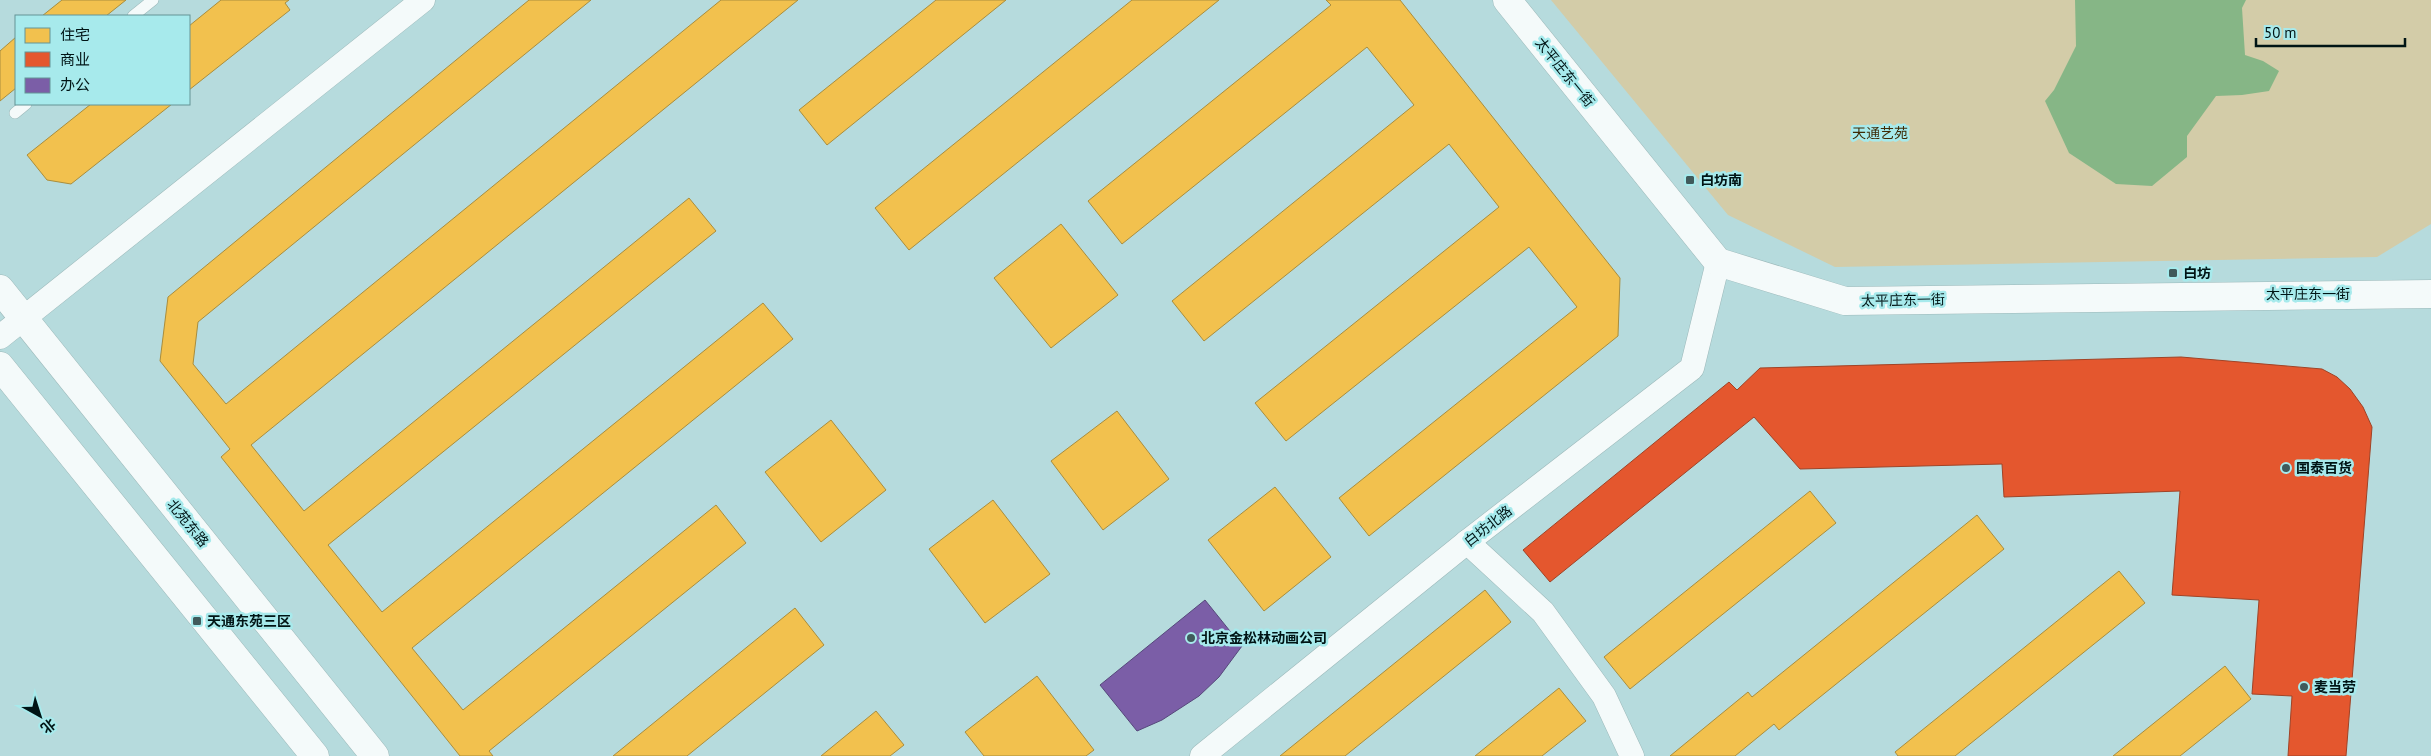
<svg xmlns="http://www.w3.org/2000/svg" width="2431" height="756" font-family="'PT Sans','Noto Sans SC',sans-serif">
	<style>
		.green { fill: #d3cca8 }
		.water { fill: #86b686 }
		.homes { fill: #f2c14e; stroke: #a98d3d }
		.shops { fill: #e4572e; stroke: #a04326 }
		.offices { fill: #7b5ea7; stroke: #56487b }
		.lines { fill: none; stroke-linecap: round; stroke-linejoin: round }
		.service-casing { stroke: #9cb9ba; stroke-width: 12 }
		.minor-casing { stroke: #9cb9ba; stroke-width: 25 }
		.tertiary-casing { stroke: #9cb9ba; stroke-width: 29 }
		.secondary-casing { stroke: #9cb9ba; stroke-width: 29 }
		.service { stroke: #f4fafa; stroke-width: 11 }
		.minor { stroke: #f4fafa; stroke-width: 24 }
		.tertiary { stroke: #f4fafa; stroke-width: 28 }
		.secondary { stroke: #f4fafa; stroke-width: 28 }
		.poi-dot { fill: #405a5b; stroke: #a7eaec; stroke-width: 2 }
		.labels { text-anchor: middle; dominant-baseline: central; stroke-width: 5; stroke-linejoin: round; paint-order: stroke }
		.street-label { font-size: 14px; fill: #001415; stroke: #a7eaec }
		.park-label { font-size: 14px; fill: #3e2a05; stroke: #a7eaec }
		.poi-label { font-size: 14px; font-weight: bold; fill: #001415; stroke: #a7eaec; text-anchor: start }
	</style>
	<rect width="100%" height="100%" fill="#b6dbdd"/>
	<path class="green" d="M 1551,0 L 2431,0 L 2431,224 L 2377,257 L 1835,267 L 1728,215 Z"/>
	<path class="water" d="M 2075,0 L 2246,0 L 2242,8 L 2245,55 L 2263,61 L 2279,71 L 2269,91 L 2242,95 L 2216,96 L 2187,136 L 2187,157 L 2152,186 L 2116,184 L 2069,153 L 2045,101 L 2054,90 L 2076,46 Z"/>
	<g class="homes">
		<path d="M 62,0 L 126,0 L 106,16 L 42,16 Z"/>
		<path d="M 221,0 L 289,0 L 285,3 L 290,10 L 189,90 L 189,26 Z"/>
		<path d="M 529,0 L 591,0 L 198,322 L 193,364 L 226,404 L 721,0 L 798,0 L 251,445 L 304,511 L 689,198 L 716,231 L 328,545 L 382,612 L 763,303 L 793,339 L 412,648 L 463,710 L 716,505 L 746,543 L 489,751 L 493,756 L 460,756 L 221,457 L 230,449 L 160,361 L 168,297 Z"/>
		<path d="M 936,0 L 1006,0 L 827,145 L 799,110 Z"/>
		<path d="M 1132,0 L 1219,0 L 909,250 L 875,208 Z"/>
		<path d="M 1326,0 L 1400,0 L 1620,278 L 1618,336 L 1369,536 L 1339,498 L 1577,307 L 1529,247 L 1286,441 L 1255,403 L 1499,207 L 1449,144 L 1204,341 L 1172,301 L 1414,105 L 1367,47 L 1122,244 L 1088,201 L 1331,5 Z"/>
		<path d="M 16,37 L 16,88 L 0,101 L 0,51 Z"/>
		<path d="M 91,104 L 172,104 L 71,184 L 47,180 L 27,155 Z"/>
		<path d="M 1061,224 L 1118,295 L 1051,348 L 994,278 Z"/>
		<path d="M 1117,411 L 1169,479 L 1103,530 L 1051,461 Z"/>
		<path d="M 831,420 L 886,490 L 821,542 L 765,472 Z"/>
		<path d="M 1275,487 L 1331,557 L 1264,611 L 1208,540 Z"/>
		<path d="M 1810,491 L 1836,523 L 1630,689 L 1604,657 Z"/>
		<path d="M 993,500 L 1050,574 L 985,623 L 929,549 Z"/>
		<path d="M 1977,515 L 2004,549 L 1779,730 L 1774,724 L 1735,756 L 1670,756 L 1748,692 L 1752,697 Z"/>
		<path d="M 2119,571 L 2145,603 L 1955,756 L 1898,756 L 1895,752 Z"/>
		<path d="M 1485,590 L 1511,622 L 1345,756 L 1280,756 Z"/>
		<path d="M 795,608 L 824,645 L 687,756 L 613,756 Z"/>
		<path d="M 2225,666 L 2251,699 L 2180,756 L 2113,756 Z"/>
		<path d="M 1037,676 L 1094,750 L 1086,756 L 984,756 L 965,732 Z"/>
		<path d="M 1559,688 L 1586,721 L 1542,756 L 1475,756 Z"/>
		<path d="M 876,711 L 904,745 L 890,756 L 821,756 Z"/>
	</g>
	<path class="shops" d="M 2181,357 L 2322,369 L 2337,377 L 2350,389 L 2363,407 L 2372,427 L 2346,756 L 2288,756 L 2292,696 L 2252,694 L 2259,600 L 2172,595 L 2180,491 L 2004,497 L 2002,464 L 1800,469 L 1754,417 L 1550,582 L 1523,550 L 1729,382 L 1737,390 L 1760,368 Z"/>
	<path class="offices" d="M 1205,600 L 1242,646 L 1219,677 L 1199,696 L 1162,720 L 1137,731 L 1100,685 Z"/>
	<g class="lines">
		<g class="service-casing">
			<g id="service">
				<path d="M 133,16 L 153,0"/>
				<path d="M 15,113 L 26,104"/>
			</g>
		</g>
		<g class="minor-casing">
			<g id="minor">
				<path d="M 0,337 L 423,0"/>
				<path d="M 1467,542 L 1543,612 L 1604,696 L 1632,756"/>
				<path d="M 1202,756 L 1467,542 L 1692,368 L 1718,262"/>
			</g>
		</g>
		<g class="tertiary-casing">
			<path id="tertiary" d="M 1507,0 L 1718,262 L 1845,301 L 2431,294"/>
		</g>
		<g class="secondary-casing">
			<g id="secondary">
				<path d="M 0,289 L 375,756"/>
				<path d="M 0,366 L 315,756"/>
			</g>
		</g>
		<use href="#service" class="service"/>
		<use href="#minor" class="minor"/>
		<use href="#tertiary" class="tertiary"/>
		<use href="#secondary" class="secondary"/>
	</g>
	<g class="poi-dot">
		<rect x="1685" y="175" width="10" height="10" rx="2.5"/>
		<rect x="2168" y="268" width="10" height="10" rx="2.5"/>
		<circle cx="2286" cy="468" r="5"/>
		<rect x="192" y="616" width="10" height="10" rx="2.5"/>
		<circle cx="1191" cy="638" r="5"/>
		<circle cx="2304" cy="687" r="5"/>
	</g>
	<g class="labels">
		<g class="street-label">
			<text transform="translate(1565 72) rotate(51)">太平庄东一街</text>
			<text x="2308" y="294">太平庄东一街</text>
			<text transform="translate(1903 300) rotate(-1)">太平庄东一街</text>
			<text transform="translate(188 523) rotate(51)">北苑东路</text>
			<text transform="translate(1488 526) rotate(-38)">白坊北路</text>
		</g>
		<g class="park-label">
			<text x="1880" y="133">天通艺苑</text>
		</g>
		<g class="poi-label">
			<text x="1700" y="180">白坊南</text>
			<text x="2183" y="273">白坊</text>
			<text x="2296" y="468">国泰百货</text>
			<text x="207" y="621">天通东苑三区</text>
			<text x="1201" y="638">北京金松林动画公司</text>
			<text x="2314" y="687">麦当劳</text>
		</g>
	</g>
	<rect x="15" y="15" width="175" height="90" fill="#a7eaec" stroke="#649496"/>
	<rect x="25" y="28" width="25" height="15" fill="#f2c14e" stroke="#649496"/>
	<text x="60" y="40" font-size="15" fill="#001415">住宅</text>
	<rect x="25" y="52" width="25" height="15" fill="#e4572e" stroke="#649496"/>
	<text x="60" y="65" font-size="15" fill="#001415">商业</text>
	<rect x="25" y="78" width="25" height="15" fill="#7b5ea7" stroke="#649496"/>
	<text x="60" y="90" font-size="15" fill="#001415">办公</text>
	<g transform="translate(40 716) rotate(141)" stroke="#a7eaec" stroke-width="4" paint-order="stroke">
	<path d="M0-4L9 19L0 12L-9 19Z" fill="#001415"/>
	<text y="-8" font-size="14" font-weight="bold" text-anchor="middle" fill="#001415">北</text>
	</g>
	<path d="M2256 38v8h149v-8" fill="none" stroke="#001415" stroke-width="2.5"/>
	<text x="2264" y="38" font-size="15" fill="#001415" stroke="#a7eaec" stroke-width="4" paint-order="stroke">50 m</text>
</svg>
